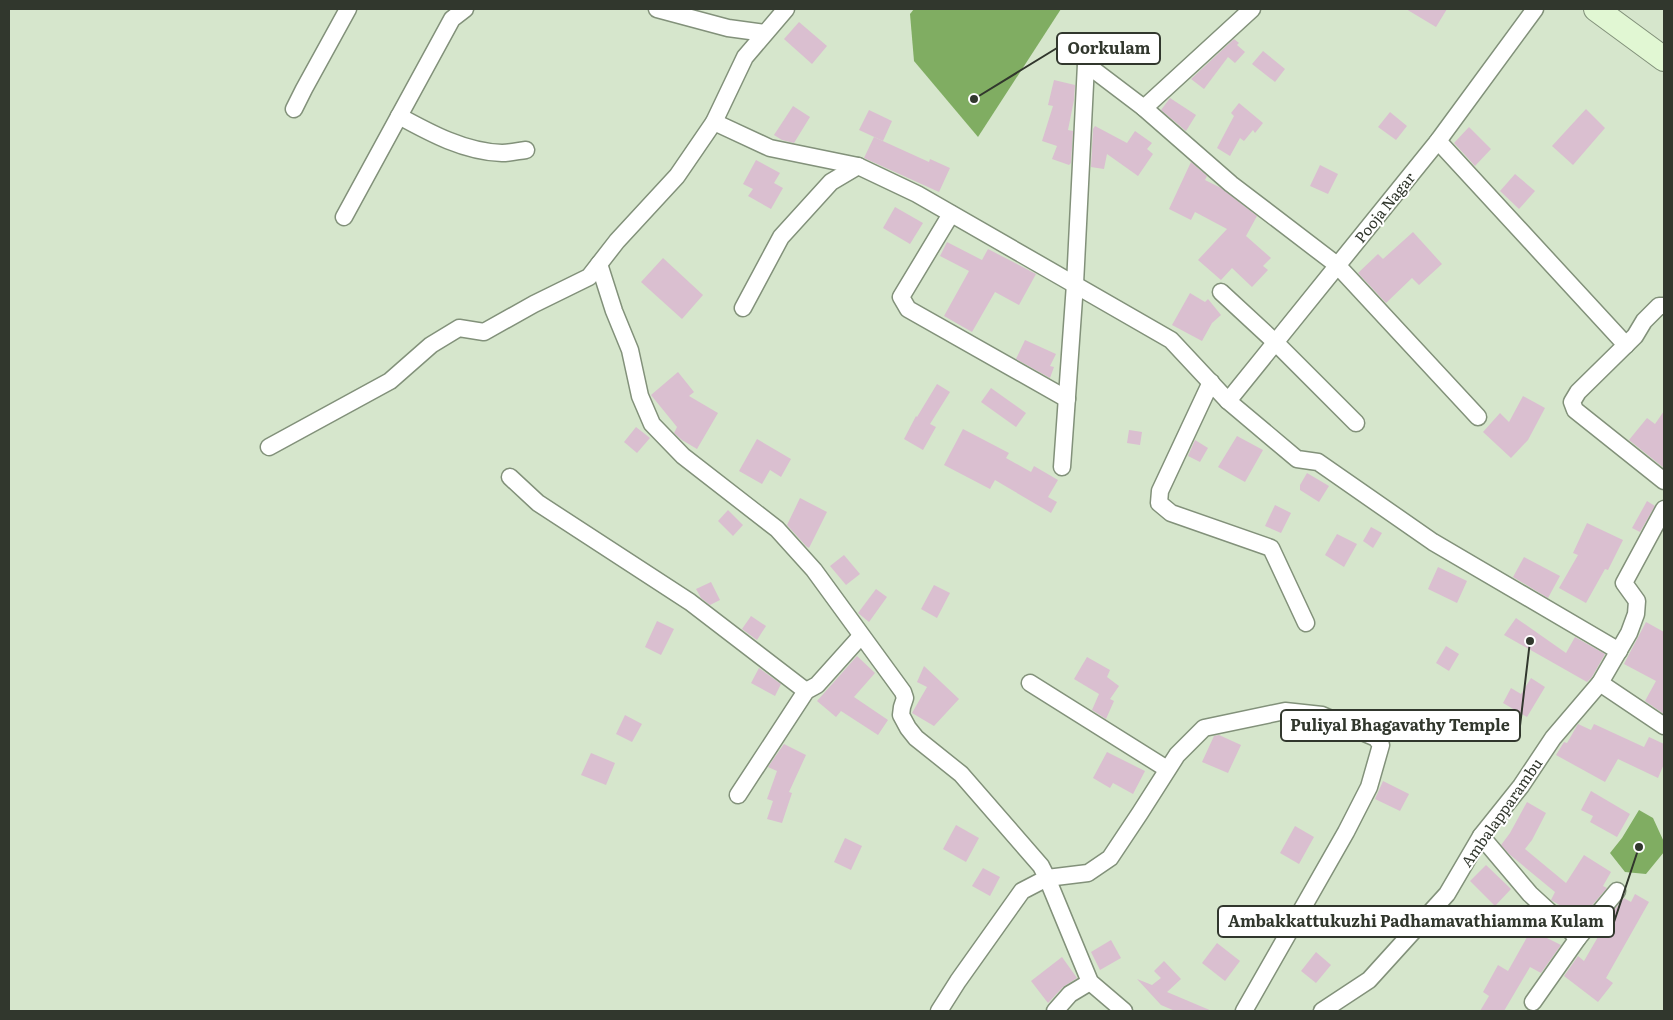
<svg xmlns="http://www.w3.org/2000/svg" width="1673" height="1020" font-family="Literata,serif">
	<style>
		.water { fill: #80ad62 }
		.building { fill: #dabfd0 }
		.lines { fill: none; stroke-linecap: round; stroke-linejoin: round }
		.street-casing { stroke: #82917a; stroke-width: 19 }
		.secondary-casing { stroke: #82917a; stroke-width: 26 }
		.street { stroke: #fff; stroke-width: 16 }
		.secondary { stroke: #e1f7d3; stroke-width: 24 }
		.labels { text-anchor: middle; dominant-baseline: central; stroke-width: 4; stroke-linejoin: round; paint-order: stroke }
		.street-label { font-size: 15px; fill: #31372d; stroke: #fff }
		.leader { fill: none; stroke: #31372d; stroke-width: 2 }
		.callout-dot { fill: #31372d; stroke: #fff; stroke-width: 2 }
		.callout { fill: #fff; stroke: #31372d; stroke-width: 2 }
		.callout-label { font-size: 16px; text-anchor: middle; font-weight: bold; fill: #31372d }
	</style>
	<rect width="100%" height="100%" fill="#d6e6cc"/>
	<g class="water">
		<path d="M 914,9 L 1061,9 L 978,137 L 914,61 L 910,14 Z"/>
		<path d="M 1639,810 L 1653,818 L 1664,842 L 1664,852 L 1646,874 L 1625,872 L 1610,853 L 1622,838 Z"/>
	</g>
	<g class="building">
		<path d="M 1406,9 L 1447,9 L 1436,27 Z"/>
		<path d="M 799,22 L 827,46 L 812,64 L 784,39 Z"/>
		<path d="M 1234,39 L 1239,43 L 1237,45 L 1245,52 L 1235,63 L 1228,57 L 1204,89 L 1191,79 Z"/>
		<path d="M 1263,51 L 1285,69 L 1275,82 L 1252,64 Z"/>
		<path d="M 1054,80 L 1075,85 L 1074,100 L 1068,130 L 1073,131 L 1071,163 L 1069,165 L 1052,159 L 1057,146 L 1042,141 L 1053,106 L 1048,105 Z"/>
		<path d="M 1170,98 L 1196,115 L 1186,131 L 1161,110 Z"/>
		<path d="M 1239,103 L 1263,123 L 1255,133 L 1253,130 L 1244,141 L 1240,138 L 1230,156 L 1217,148 L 1234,116 L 1231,113 Z"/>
		<path d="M 793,106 L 810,117 L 794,143 L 782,140 L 774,135 Z"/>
		<path d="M 1586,109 L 1605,128 L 1573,165 L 1552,146 Z"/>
		<path d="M 869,110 L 892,121 L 883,141 L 859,130 Z"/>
		<path d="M 1390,112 L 1407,126 L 1396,140 L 1378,127 Z"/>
		<path d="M 1095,126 L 1127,143 L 1135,131 L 1152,143 L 1147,149 L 1153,154 L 1138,176 L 1107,154 L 1104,169 L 1091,167 L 1093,129 Z"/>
		<path d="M 1469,127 L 1491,149 L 1475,166 L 1454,143 Z"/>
		<path d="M 874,137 L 929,162 L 930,159 L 950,168 L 939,192 L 864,158 Z"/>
		<path d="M 756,160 L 780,173 L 774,183 L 783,188 L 771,209 L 748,196 L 753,189 L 743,184 Z"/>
		<path d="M 1191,162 L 1207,176 L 1205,180 L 1221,188 L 1257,216 L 1246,236 L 1271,258 L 1263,266 L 1268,270 L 1252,287 L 1232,268 L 1221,280 L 1198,260 L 1227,229 L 1195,212 L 1191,220 L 1169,209 Z"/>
		<path d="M 1320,165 L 1338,174 L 1328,194 L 1310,186 Z"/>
		<path d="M 1515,174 L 1535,191 L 1519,209 L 1500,191 Z"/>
		<path d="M 895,207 L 923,223 L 910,244 L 883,228 Z"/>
		<path d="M 1413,232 L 1442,264 L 1419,285 L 1412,278 L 1386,303 L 1358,273 L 1378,254 L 1383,259 Z"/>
		<path d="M 947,242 L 982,260 L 988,249 L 1036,274 L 1019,305 L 995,292 L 972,332 L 944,316 L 969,271 L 940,256 Z"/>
		<path d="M 663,258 L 703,295 L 682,319 L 641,282 Z"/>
		<path d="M 1190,293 L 1205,302 L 1208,299 L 1221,315 L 1212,323 L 1202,341 L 1172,325 Z"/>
		<path d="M 1025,340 L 1056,354 L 1050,366 L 1054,367 L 1050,378 L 1016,359 Z"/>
		<path d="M 678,372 L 694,392 L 689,396 L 718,413 L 697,449 L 682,440 L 674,433 L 677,427 L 651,395 Z"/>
		<path d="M 937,384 L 950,392 L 930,424 L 936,427 L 923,450 L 904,439 L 916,416 L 917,417 Z"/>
		<path d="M 991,388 L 1026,413 L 1016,427 L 981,402 Z"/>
		<path d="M 1523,396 L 1545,408 L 1528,440 L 1511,458 L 1483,432 L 1500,413 L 1509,422 Z"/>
		<path d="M 1664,411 L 1664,468 L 1629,440 L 1647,418 L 1655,424 Z"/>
		<path d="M 636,427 L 650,438 L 637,453 L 624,442 Z"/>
		<path d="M 963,429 L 1009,453 L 1006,458 L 1031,472 L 1034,466 L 1058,480 L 1048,497 L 1057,502 L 1051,513 L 995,480 L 990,489 L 944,465 Z"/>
		<path d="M 1129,430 L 1142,432 L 1140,445 L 1127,443 Z"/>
		<path d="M 1237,436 L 1263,450 L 1245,482 L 1218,467 Z"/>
		<path d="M 757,439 L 791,459 L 781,477 L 770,470 L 762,484 L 739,471 Z"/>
		<path d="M 1195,440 L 1208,448 L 1200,462 L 1188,456 Z"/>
		<path d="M 1307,473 L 1329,486 L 1319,502 L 1300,490 L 1300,485 Z"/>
		<path d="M 800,498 L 827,512 L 809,548 L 806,546 L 787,525 Z"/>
		<path d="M 1647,501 L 1655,506 L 1640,532 L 1632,528 Z"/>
		<path d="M 1275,505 L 1291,513 L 1281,533 L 1265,526 Z"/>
		<path d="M 728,510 L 743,525 L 733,536 L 718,521 Z"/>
		<path d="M 1587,523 L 1623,540 L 1608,570 L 1605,569 L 1586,603 L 1559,588 L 1578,555 L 1573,553 Z"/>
		<path d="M 1371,527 L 1382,533 L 1373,548 L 1363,541 Z"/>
		<path d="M 1337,534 L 1357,544 L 1344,567 L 1325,555 Z"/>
		<path d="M 844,555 L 860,574 L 846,585 L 830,566 Z"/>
		<path d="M 1524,557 L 1560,576 L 1548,598 L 1513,577 Z"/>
		<path d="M 1438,567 L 1467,581 L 1457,603 L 1428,589 Z"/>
		<path d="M 711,582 L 720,600 L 710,605 L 701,598 L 696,589 Z"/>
		<path d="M 934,585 L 950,593 L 937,618 L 921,609 Z"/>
		<path d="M 876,589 L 887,597 L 869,622 L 858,613 Z"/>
		<path d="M 751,616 L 766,626 L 757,640 L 742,629 Z"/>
		<path d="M 1516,618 L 1566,653 L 1575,637 L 1605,654 L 1592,677 L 1587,682 L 1504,635 Z"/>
		<path d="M 657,621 L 674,629 L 661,655 L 645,647 Z"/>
		<path d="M 1646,622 L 1664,632 L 1664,714 L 1645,701 L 1656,681 L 1624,664 Z"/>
		<path d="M 1446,646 L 1459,654 L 1449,671 L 1436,663 Z"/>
		<path d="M 857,656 L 875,673 L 854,697 L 888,720 L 878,735 L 841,711 L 836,717 L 817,701 Z"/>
		<path d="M 1087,657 L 1110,670 L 1107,677 L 1119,686 L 1110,699 L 1114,701 L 1106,719 L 1092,710 L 1099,694 L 1074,679 Z"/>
		<path d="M 924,666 L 959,699 L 934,726 L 912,713 L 927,687 L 917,682 Z"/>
		<path d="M 759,668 L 781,684 L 775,696 L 751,683 Z"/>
		<path d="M 1531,678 L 1545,687 L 1527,717 L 1503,703 L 1511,688 L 1521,694 Z"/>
		<path d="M 625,715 L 642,724 L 632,742 L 616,734 Z"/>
		<path d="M 1578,724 L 1591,730 L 1594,724 L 1644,747 L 1649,737 L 1664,744 L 1664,764 L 1658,778 L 1618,759 L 1605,782 L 1556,755 L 1564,742 L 1567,743 Z"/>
		<path d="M 1219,735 L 1241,745 L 1228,773 L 1202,762 L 1214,736 Z"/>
		<path d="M 784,744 L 806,755 L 789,792 L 792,793 L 782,823 L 767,819 L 773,801 L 767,799 L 777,771 L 768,767 Z"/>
		<path d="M 1107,752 L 1145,771 L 1133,794 L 1113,783 L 1110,788 L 1093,778 Z"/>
		<path d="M 591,753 L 615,763 L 606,785 L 581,775 Z"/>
		<path d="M 1383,781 L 1409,794 L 1400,811 L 1375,799 Z"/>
		<path d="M 1591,791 L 1630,814 L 1617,837 L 1590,822 L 1593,816 L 1581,810 Z"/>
		<path d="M 1527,802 L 1546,813 L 1532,840 L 1525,849 L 1566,883 L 1584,855 L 1611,872 L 1603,886 L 1607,888 L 1581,918 L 1551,900 L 1555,892 L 1509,854 L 1501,845 L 1510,833 Z"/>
		<path d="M 956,825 L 979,838 L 966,862 L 943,849 Z"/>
		<path d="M 1295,826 L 1314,837 L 1299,864 L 1280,853 Z"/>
		<path d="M 845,838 L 862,846 L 851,870 L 834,862 Z"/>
		<path d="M 1486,865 L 1511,889 L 1495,906 L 1470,881 Z"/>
		<path d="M 983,868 L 1000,877 L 990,896 L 972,886 Z"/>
		<path d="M 1635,894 L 1649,902 L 1606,978 L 1613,983 L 1598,1002 L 1564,976 L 1578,956 L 1584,961 L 1602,930 L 1599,928 L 1624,898 L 1631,902 Z"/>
		<path d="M 1531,930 L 1561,945 L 1541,973 L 1530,967 L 1504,1011 L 1480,1011 L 1489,996 L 1483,992 L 1498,965 L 1508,971 Z"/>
		<path d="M 1111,940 L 1121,958 L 1100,970 L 1091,952 Z"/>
		<path d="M 1217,943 L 1240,961 L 1225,981 L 1202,963 Z"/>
		<path d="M 1316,952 L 1331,965 L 1316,983 L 1301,971 Z"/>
		<path d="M 1062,957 L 1077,978 L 1063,987 L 1048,1003 L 1031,981 Z"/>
		<path d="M 1164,961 L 1181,979 L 1167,992 L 1212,1011 L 1175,1011 L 1161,1005 L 1137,979 L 1152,985 L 1161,978 L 1154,971 Z"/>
	</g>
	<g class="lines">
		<g class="street-casing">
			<g id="street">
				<path d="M 657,9 L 728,28 L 765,33"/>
				<path d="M 1086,64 L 1144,108 L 1231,184 L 1337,265 L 1478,417"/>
				<path d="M 1144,108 L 1252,9"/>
				<path d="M 294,109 L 304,89 L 348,9"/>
				<path d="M 399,116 C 430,133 465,152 502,153 C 510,153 518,151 526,150"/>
				<path d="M 714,122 L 770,148 L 858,166 L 917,194 L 1171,340 L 1228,401 L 1297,459 L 1318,462 L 1433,542 L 1619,651"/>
				<path d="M 1438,141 L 1626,345"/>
				<path d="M 951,214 L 901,297 L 908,309 L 1067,399"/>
				<path d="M 344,217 L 452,19 L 465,9"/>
				<path d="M 599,264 L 614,311 L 630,350 L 640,396 L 652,424 L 683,456 L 777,529 L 814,570 L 903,692 L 905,698 L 902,707 L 901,715 L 908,728 L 916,738 L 961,774 L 1041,866 L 1047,878 L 1022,891 L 958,981 L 939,1011"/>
				<path d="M 1221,292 L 1275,342 L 1356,423"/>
				<path d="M 1664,306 L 1659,306 L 1644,321 L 1635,336 L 1578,392 L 1572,402 L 1575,410 L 1664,481"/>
				<path d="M 743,308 L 781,237 L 831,182 L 858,166"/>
				<path d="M 1211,382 L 1160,491 L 1159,503 L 1171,513 L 1271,548 L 1306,623"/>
				<path d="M 1228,401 L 1438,141 L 1535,9"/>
				<path d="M 269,447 L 390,381 L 431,345 L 459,328 L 484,332 L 534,304 L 589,277 L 617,241 L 677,176 L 714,122 L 745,57 L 786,9"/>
				<path d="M 1062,467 L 1075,284 L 1086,64 L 1085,43"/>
				<path d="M 510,477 L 538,503 L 690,602 L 806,691"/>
				<path d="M 1030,683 L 1167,769"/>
				<path d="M 1600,683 L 1664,726"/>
				<path d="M 738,795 L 806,691 L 817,685 L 861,636"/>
				<path d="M 1481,836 L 1530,894 L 1578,938"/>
				<path d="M 1533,1002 L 1578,938 L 1617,891"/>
				<path d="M 1055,1011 L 1070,994 L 1090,982"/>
				<path d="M 1124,1011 L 1090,982 L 1047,878 L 1088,873 L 1110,858 L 1140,813 L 1177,755 L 1204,728 L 1285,711 L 1322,715 L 1376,738 L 1381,745 L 1369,787 L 1346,832 L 1244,1011"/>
				<path d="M 1322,1011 L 1369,980 L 1447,894 L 1481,836 L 1521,786 L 1553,738 L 1600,683 L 1629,633 L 1636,614 L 1637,601 L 1624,583 L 1664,509"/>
			</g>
		</g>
		<g class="secondary-casing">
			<path id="secondary" d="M 1596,9 L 1664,59"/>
		</g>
		<use href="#street" class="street"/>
		<use href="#secondary" class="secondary"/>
	</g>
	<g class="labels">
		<g class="street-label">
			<text transform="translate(1384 207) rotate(-51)">Pooja Nagar</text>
			<text transform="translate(1501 812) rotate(-55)">Ambalapparambu</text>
		</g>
	</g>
	<path class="leader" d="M974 99L1057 48M1530 641L1520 726M1639 847L1614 922"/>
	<g class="callout-dot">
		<circle cx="974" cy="99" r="5"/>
		<circle cx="1530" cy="641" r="5"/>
		<circle cx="1639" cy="847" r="5"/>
	</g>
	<g class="callout">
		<rect x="1057" y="33" width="103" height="31" rx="5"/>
		<rect x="1281" y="710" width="239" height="31" rx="5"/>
		<rect x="1218" y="906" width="396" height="31" rx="5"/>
	</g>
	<g class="callout-label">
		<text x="1109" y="54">Oorkulam</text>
		<text x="1400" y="731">Puliyal Bhagavathy Temple</text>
		<text x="1416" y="927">Ambakkattukuzhi Padhamavathiamma Kulam</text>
	</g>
	<rect width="1673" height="1020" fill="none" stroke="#31372d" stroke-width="20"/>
</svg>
